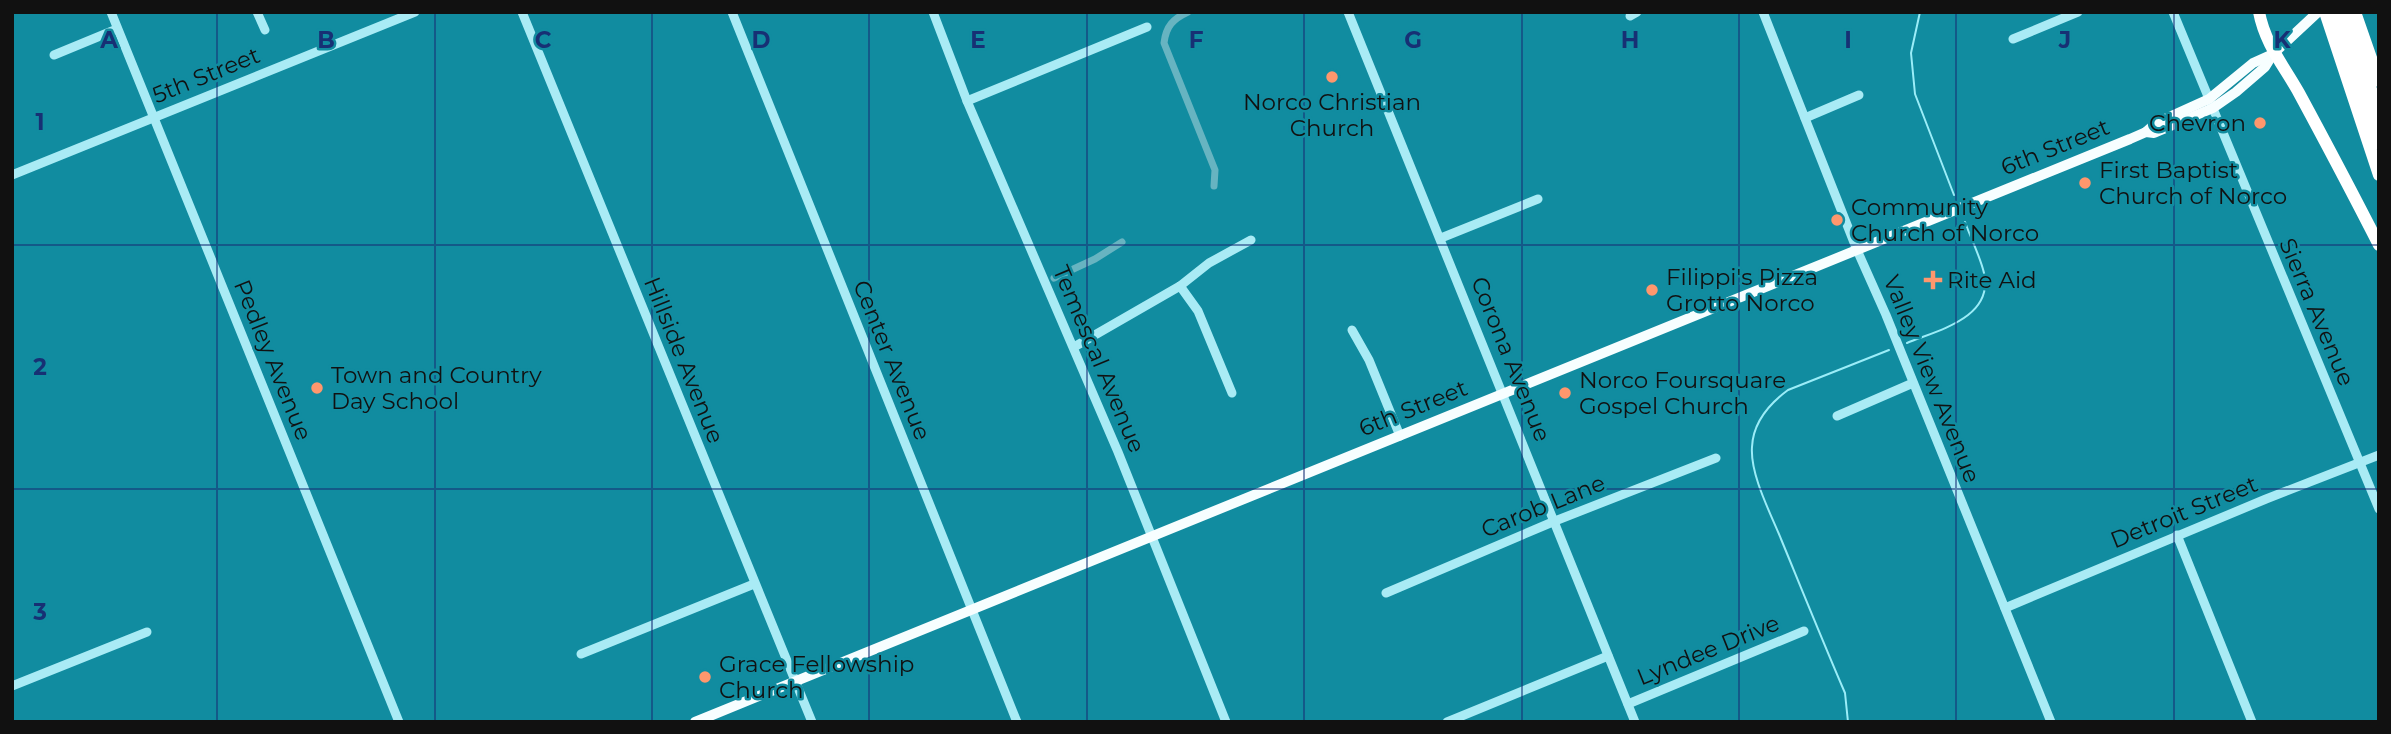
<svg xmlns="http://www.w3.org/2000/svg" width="2391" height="734" font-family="Montserrat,sans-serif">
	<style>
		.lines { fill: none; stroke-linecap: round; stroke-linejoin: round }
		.stream { stroke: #9bedf8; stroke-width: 2 }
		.canal { stroke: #67b4c1; stroke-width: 7 }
		.minor { stroke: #a9ebf5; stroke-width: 9 }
		.major { stroke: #f7feff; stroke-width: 10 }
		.highway { stroke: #fff; stroke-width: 12 }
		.grid { fill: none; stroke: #173074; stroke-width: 2; stroke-opacity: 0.55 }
		.poi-dot { fill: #ff976d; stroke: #118ca0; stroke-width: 2.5 }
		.labels { text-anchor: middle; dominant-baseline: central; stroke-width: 5; stroke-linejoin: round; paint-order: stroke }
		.street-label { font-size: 23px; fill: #111; stroke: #118ca0 }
		.poi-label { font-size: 23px; fill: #111; stroke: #118ca0; text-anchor: start }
		.grid-label { font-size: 23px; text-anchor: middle; font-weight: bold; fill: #173074; stroke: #118ca0; stroke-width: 5; stroke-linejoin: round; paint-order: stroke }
	</style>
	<rect width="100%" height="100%" fill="#118ca0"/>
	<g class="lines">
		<g class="stream">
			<path d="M 1920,12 L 1911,53 L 1915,94 L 1954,195"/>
			<path d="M 1907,343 C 1938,330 1994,318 1984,273 C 1980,256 1971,239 1965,222"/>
			<path d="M 1848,722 L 1845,693 C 1823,642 1802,590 1781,539 C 1771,514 1750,475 1752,447 C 1753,423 1769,404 1788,390 L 1889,350"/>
		</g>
		<g class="canal">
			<path d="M 1188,12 C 1173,19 1166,26 1164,43 L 1215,170 L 1214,186"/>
			<path d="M 1054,278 L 1095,259 L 1122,242"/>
		</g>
		<g class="minor">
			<path d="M 111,12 L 399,722"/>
			<path d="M 257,12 L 265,30"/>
			<path d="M 522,12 L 812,722"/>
			<path d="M 732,12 L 1017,722"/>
			<path d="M 933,12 L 967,101 L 1118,452 L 1226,722"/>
			<path d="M 1348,12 L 1635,722"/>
			<path d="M 1763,12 L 1857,250 L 1886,315 L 2051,722"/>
			<path d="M 2173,12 L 2379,509"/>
			<path d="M 1630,16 L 1637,12"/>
			<path d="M 2013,39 L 2078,12"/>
			<path d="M 54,55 L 117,29"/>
			<path d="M 967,101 L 1147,27"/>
			<path d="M 1805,118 L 1859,95"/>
			<path d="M 12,175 L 415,12"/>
			<path d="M 1441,238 L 1538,199"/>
			<path d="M 1180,286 L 1198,311 L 1232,393"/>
			<path d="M 1352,330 L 1369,360 L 1400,436"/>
			<path d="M 1074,347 L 1180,286 L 1209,263 L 1251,240"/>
			<path d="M 1837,416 L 1913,383"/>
			<path d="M 2177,535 L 2252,722"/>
			<path d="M 1386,593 L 1555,521 L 1716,458"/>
			<path d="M 2005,608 L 2266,499 L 2379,455"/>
			<path d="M 581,654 L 754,584"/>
			<path d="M 12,686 L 147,632"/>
			<path d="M 1628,704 L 1804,631"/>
			<path d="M 1447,722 L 1608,656"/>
		</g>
		<g class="major">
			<path d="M 2146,132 L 2156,123 L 2209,99 L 2253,63 L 2273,54"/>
			<path d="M 695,722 L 2130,139 L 2146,132 L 2154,133 L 2213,108 L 2236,92 L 2265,67 L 2273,54 L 2318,12"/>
		</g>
		<g class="highway">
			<path d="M 2259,12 C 2265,44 2284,66 2299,93 C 2326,143 2353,194 2379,245"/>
			<path d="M 2325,12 L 2379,175"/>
			<path d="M 2335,12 L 2379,144"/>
			<path d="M 2346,12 L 2379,114"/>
			<path d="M 2355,12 L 2379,81"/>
		</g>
	</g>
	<path class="grid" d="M 217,12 L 217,722M 435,12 L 435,722M 652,12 L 652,722M 869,12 L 869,722M 1087,12 L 1087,722M 1304,12 L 1304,722M 1522,12 L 1522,722M 1739,12 L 1739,722M 1956,12 L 1956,722M 2174,12 L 2174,722M 12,245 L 2379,245M 12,489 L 2379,489"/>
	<g class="poi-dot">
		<circle cx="1332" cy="77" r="7"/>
		<circle cx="2260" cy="123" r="7"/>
		<circle cx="2085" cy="183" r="7"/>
		<circle cx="1837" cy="220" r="7"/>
		<path d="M1929.5 269.5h7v7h7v7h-7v7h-7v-7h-7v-7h7z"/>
		<circle cx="1652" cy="290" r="7"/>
		<circle cx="317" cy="388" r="7"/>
		<circle cx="1565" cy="393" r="7"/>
		<circle cx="705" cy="677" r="7"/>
	</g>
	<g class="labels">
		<g class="street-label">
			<text transform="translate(206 75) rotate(-22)">5th Street</text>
			<text transform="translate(2055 147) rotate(-22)">6th Street</text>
			<text transform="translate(2317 312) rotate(67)">Sierra Avenue</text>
			<text transform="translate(1099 359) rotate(67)">Temescal Avenue</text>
			<text transform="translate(1511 359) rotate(68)">Corona Avenue</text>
			<text transform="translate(273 360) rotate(68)">Pedley Avenue</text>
			<text transform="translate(684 360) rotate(68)">Hillside Avenue</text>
			<text transform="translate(892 360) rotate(68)">Center Avenue</text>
			<text transform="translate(1932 379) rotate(68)">Valley View Avenue</text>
			<text transform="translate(1413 408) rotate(-22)">6th Street</text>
			<text transform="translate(1543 506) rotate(-22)">Carob Lane</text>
			<text transform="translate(2184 512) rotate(-22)">Detroit Street</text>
			<text transform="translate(1708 650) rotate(-22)">Lyndee Drive</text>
		</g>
		<g class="poi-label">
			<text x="1332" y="102" text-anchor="middle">Norco Christian<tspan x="1332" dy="26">Church</tspan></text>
			<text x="2246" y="123" text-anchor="end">Chevron</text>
			<text x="2099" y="170">First Baptist<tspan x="2099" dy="26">Church of Norco</tspan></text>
			<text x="1851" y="207">Community<tspan x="1851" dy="26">Church of Norco</tspan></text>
			<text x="1666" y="277">Filippi's Pizza<tspan x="1666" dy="26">Grotto Norco</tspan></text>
			<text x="1947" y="280">Rite Aid</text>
			<text x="331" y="375">Town and Country<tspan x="331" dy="26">Day School</tspan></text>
			<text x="1579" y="380">Norco Foursquare<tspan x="1579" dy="26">Gospel Church</tspan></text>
			<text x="719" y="664">Grace Fellowship<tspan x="719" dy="26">Church</tspan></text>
		</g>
	</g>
	<g class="grid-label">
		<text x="109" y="48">A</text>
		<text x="326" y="48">B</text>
		<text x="543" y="48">C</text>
		<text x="761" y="48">D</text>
		<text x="978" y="48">E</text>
		<text x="1196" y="48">F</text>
		<text x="1413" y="48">G</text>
		<text x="1630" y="48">H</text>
		<text x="1848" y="48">I</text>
		<text x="2065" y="48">J</text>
		<text x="2282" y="48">K</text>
		<text x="40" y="130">1</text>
		<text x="40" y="375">2</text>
		<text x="40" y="620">3</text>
	</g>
	<rect width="2391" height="734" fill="none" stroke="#111111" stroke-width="28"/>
</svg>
